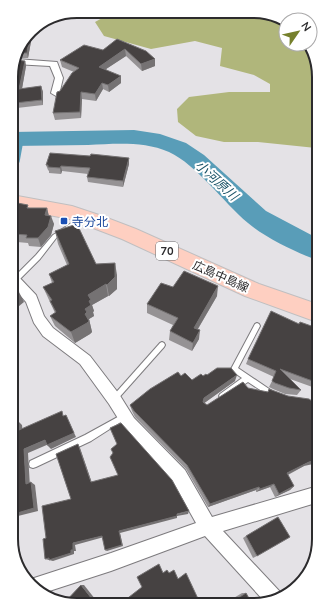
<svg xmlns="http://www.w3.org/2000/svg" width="330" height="616" font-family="Mulish,'Noto Sans JP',sans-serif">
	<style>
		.forest { fill: #b0b67b }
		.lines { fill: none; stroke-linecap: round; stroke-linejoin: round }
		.stream { stroke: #599db8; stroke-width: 3.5 }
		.river { fill: #599db8; fill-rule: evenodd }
		.lane-casing { stroke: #7d7b7e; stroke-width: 2 }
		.street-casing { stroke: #7d7b7e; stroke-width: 2 }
		.primary-casing { stroke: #c0bfc0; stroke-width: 2 }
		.lane { fill: #fff; fill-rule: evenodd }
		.street { fill: #fff; fill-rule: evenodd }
		.primary { fill: #fecfc1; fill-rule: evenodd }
		.wall { fill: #959294 }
		.shaded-wall { fill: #757273 }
		.building { fill: #464242; stroke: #757273 }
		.transit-dot { fill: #1a4fb4; stroke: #fff; stroke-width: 1.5 }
		.labels { text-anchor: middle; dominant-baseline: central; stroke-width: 4; stroke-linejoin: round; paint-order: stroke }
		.shield { fill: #fff; stroke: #6b6b6c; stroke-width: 1 }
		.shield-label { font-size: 11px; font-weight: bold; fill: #2c2b2d }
		.transit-label { font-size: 12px; fill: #164399; stroke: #fff; text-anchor: start }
		.street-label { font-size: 12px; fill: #2c2b2d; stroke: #fff }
		.water-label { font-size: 13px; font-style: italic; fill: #1b5367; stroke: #fff }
		.rim { fill: none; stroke: #2c2b2d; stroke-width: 2 }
	</style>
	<rect width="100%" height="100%" fill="#e4e2e6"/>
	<path class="forest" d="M 115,11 L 266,12 L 286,22 L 286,44 L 308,44 L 316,56 L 316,148 L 258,142 L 224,142 L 196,136 L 178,122 L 177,109 L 189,97 L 229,92 L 270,92 L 270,84 L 254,75 L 220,66 L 222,48 L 195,41 L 151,49 L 104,36 L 95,22 Z"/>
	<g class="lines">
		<path class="stream" d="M 12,175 L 18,161 L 22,139"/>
		<path class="river" d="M 134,130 L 160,134 L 186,143 L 204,155 L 266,211 L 317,238 L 317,260 C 297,253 264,237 248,223 C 223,202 197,165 169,152 C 143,141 115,144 88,145 C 63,145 37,146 12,146 L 12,132 Z"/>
		<g class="lane-casing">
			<g id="lane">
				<path d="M 82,216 L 85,218 L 84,219 L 57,237 L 40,259 L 17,282 L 13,282 L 13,278 L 36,255 L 53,235 Z"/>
				<path d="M 257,323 L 259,324 L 260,326 L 238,368 L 275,393 L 276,395 L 275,397 L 273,398 L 271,397 L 248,382 L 224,398 L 222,399 L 220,398 L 219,396 L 220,394 L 242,378 L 232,371 L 231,369 L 255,324 Z"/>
				<path d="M 162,342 L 164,343 L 165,345 L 164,347 L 116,401 L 114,402 L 112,401 L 111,399 L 112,397 L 160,343 Z"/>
				<path d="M 125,413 L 127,414 L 128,416 L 127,418 L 91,441 L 36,467 L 33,468 L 30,467 L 29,464 L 30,461 L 85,435 Z"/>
			</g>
		</g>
		<g class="street-casing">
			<g id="street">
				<path d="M 16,59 L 57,62 L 63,78 L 59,95 L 56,96 L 51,93 L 55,78 L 50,66 L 14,64 Z"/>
				<path d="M 13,274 L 17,275 L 36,295 L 44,316 L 53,328 L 90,356 L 119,394 L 134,418 L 185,470 L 212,517 L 318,486 L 319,502 L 223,531 L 283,595 L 274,602 L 265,602 L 205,536 L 111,571 L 43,593 L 34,589 L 28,580 L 111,553 L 196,523 L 173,482 L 124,428 L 109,404 L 80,364 L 43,336 L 34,323 L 26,302 L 13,287 Z"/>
			</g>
		</g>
		<g class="primary-casing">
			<path id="primary" d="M 12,195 L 72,206 L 102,216 L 136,229 L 259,284 L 317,304 L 317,322 L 245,296 L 122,239 L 88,226 L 70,219 L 12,208 Z"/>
		</g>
		<use href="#lane" class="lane"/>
		<use href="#street" class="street"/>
		<use href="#primary" class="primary"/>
	</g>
	<g class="wall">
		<path d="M 31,32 L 32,36 L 28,58 L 17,58 Z"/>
		<path d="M 117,39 L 155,66 L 142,71 L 126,56 L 106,69 L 121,83 L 109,92 L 103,89 L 96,101 L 82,99 L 81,118 L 55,120 L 53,113 L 60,91 L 74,72 L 62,67 L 60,60 L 103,50 Z"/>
		<path d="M 25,61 L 26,66 L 22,89 L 41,86 L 43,92 L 43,105 L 17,108 L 15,103 L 15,100 L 12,100 L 12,68 Z"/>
		<path d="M 129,164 L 123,187 L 88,182 L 87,177 L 88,174 L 62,171 L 61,174 L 49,173 L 49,171 L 48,170 L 46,165 Z"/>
		<path d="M 12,202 L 30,208 L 47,208 L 49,216 L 54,224 L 51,235 L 41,247 L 29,246 L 28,243 L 17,242 L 16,239 L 13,239 Z"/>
		<path d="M 55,231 L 96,264 L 117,275 L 117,289 L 109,296 L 108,296 L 92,305 L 94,311 L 93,312 L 94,316 L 89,319 L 92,332 L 90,334 L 75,343 L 55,326 L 50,316 L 55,313 L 43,287 L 52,283 L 49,274 L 67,265 L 58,244 Z"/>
		<path d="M 173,287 L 217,296 L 198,329 L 199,339 L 192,351 L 169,340 L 170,331 L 173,325 L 147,313 L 147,304 Z"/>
		<path d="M 300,322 L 317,328 L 318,389 L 290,379 L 301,390 L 297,395 L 285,394 L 273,389 L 269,387 L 274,377 L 246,364 L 248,359 L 299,324 Z"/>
		<path d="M 207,375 L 235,381 L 204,403 L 207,405 L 304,466 L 288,475 L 294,486 L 290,490 L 275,497 L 270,487 L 256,492 L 256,490 L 208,507 L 186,469 L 135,417 L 132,411 L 130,405 L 181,376 L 192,380 Z"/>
		<path d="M 246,536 L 257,556 L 253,558 L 243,538 Z"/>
		<path d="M 242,593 L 246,593 L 251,602 L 227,602 Z"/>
	</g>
	<g class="shaded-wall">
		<path d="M 31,32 L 32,36 L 28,58 L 27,53 Z"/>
		<path d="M 125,49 L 126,56 L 100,73 L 99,67 Z"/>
		<path d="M 155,59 L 155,66 L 142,71 L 141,64 Z"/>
		<path d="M 25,61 L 26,66 L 21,94 L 19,89 Z"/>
		<path d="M 121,76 L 121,83 L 109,92 L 108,85 Z"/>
		<path d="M 102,83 L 103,89 L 96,101 L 95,94 Z"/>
		<path d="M 41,86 L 43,92 L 43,105 L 42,100 Z"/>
		<path d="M 81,92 L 82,99 L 81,118 L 80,112 Z"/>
		<path d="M 129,158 L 129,164 L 123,187 L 123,181 Z"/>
		<path d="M 61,166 L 62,171 L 61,174 L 60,168 Z"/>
		<path d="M 47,208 L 49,217 L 45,215 Z"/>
		<path d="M 51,216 L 54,224 L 51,235 L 41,247 L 38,238 Z"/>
		<path d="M 115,263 L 117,275 L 117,289 L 109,296 L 107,285 Z"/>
		<path d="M 106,284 L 108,296 L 92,305 L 94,311 L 93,312 L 94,316 L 89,319 L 92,332 L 90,334 L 75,343 L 71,332 L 85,314 L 85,309 L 88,295 Z"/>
		<path d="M 218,286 L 217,296 L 193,337 L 194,328 Z"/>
		<path d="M 19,292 L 24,302 L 13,311 L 13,297 Z"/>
		<path d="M 200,330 L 199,339 L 192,351 L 193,343 Z"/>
		<path d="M 237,375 L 235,381 L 203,404 L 203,402 L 204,398 Z"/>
		<path d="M 13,396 L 15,399 L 16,403 L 18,407 L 19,422 L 22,425 L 23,434 L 19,430 L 15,421 L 14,404 Z"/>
		<path d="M 66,415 L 76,437 L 51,449 L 47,445 Z"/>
		<path d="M 45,440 L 49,444 L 28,453 L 30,487 L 26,484 L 24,449 Z"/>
		<path d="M 78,444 L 80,448 L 93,486 L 91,482 Z"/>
		<path d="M 318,460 L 318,463 L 304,466 L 283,477 L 287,473 L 309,462 Z"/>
		<path d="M 31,482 L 35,485 L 38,511 L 14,517 L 14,514 Z"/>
		<path d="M 274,484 L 270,487 L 256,492 L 260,489 Z"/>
		<path d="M 294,486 L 290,490 L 275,497 L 279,494 Z"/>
		<path d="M 259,487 L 256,490 L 208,507 L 210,504 Z"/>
		<path d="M 189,511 L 188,514 L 177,516 L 177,518 L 120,533 L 123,546 L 107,551 L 105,550 L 119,531 Z"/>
		<path d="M 14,530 L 18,531 L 20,569 L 15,561 Z"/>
		<path d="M 102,536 L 104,537 L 75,545 L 76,551 L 74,551 L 74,554 L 53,561 L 45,559 L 73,543 Z"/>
		<path d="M 81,585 L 84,585 L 99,604 L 96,604 Z"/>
	</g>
	<g class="building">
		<path d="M 30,33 L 27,53 L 20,53 Z"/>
		<path d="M 117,39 L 146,51 L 155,59 L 141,64 L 125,49 L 99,67 L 121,76 L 108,85 L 102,83 L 95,94 L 81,92 L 80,112 L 53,113 L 57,92 L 60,91 L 72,73 L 79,68 L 60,60 L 84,45 L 103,50 Z"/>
		<path d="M 16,60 L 25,61 L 19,89 L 41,86 L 42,100 L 15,103 L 15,94 L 12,94 L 12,68 Z"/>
		<path d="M 50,153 L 90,156 L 91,154 L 129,158 L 123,181 L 87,177 L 90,168 L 61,166 L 60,168 L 48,167 L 48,165 L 46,165 Z"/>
		<path d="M 12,202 L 28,205 L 27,208 L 47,208 L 45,215 L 51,216 L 48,227 L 38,238 L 26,238 L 27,235 L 14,234 L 14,231 L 12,231 Z"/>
		<path d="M 77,224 L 96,264 L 115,263 L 115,277 L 107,285 L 106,284 L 88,295 L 91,300 L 89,301 L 91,305 L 85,309 L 87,312 L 85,314 L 89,321 L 87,323 L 71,332 L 50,316 L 56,312 L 50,301 L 52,300 L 43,287 L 54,282 L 49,274 L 69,264 L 55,231 Z"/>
		<path d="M 184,271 L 218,286 L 194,328 L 200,330 L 193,343 L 170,331 L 178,318 L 147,304 L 161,283 L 173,287 Z"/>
		<path d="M 13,285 L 19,292 L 13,297 Z"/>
		<path d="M 271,311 L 299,324 L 300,322 L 317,328 L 318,383 L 280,369 L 301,390 L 289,388 L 275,383 L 272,381 L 276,371 L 248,359 Z"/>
		<path d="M 217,368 L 231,368 L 237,375 L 204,398 L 203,402 L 207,405 L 243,382 L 248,388 L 268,392 L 269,389 L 288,396 L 309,399 L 315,403 L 318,406 L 318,460 L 309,462 L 287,473 L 294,486 L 279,494 L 274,484 L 260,489 L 259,487 L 210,504 L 187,465 L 134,411 L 130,405 L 150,389 L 178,372 L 181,376 L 185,373 L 192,380 L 201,374 L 203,376 L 206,374 L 207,375 Z"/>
		<path d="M 14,401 L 15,421 L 18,421 L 19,430 L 62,411 L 63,416 L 66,415 L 74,433 L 47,445 L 45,440 L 24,449 L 26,484 L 31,482 L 34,508 L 14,514 L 13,402 Z"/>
		<path d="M 121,423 L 172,480 L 189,511 L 177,514 L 177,516 L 119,531 L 122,545 L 105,550 L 102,536 L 73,543 L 73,550 L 71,550 L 71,553 L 49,560 L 49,558 L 45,559 L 43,539 L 46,538 L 42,506 L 71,499 L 56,454 L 78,444 L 91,482 L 118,475 L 110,457 L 113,453 L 111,449 L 117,444 L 110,428 Z"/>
		<path d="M 278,517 L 290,537 L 257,556 L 246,536 Z"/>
		<path d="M 159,564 L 163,573 L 167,570 L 169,573 L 174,570 L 178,579 L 186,573 L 200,603 L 120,604 L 142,587 L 137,577 Z"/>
		<path d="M 81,585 L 96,604 L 68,604 L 64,603 Z"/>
		<path d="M 246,593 L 251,602 L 232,602 Z"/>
	</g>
	<rect class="transit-dot" x="60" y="217" width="8" height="8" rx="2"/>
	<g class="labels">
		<rect class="shield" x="156" y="242" width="22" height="18" rx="3"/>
		<g class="shield-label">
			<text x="167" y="251">70</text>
		</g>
		<g class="transit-label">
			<text x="72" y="221">寺分北</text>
		</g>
		<g class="street-label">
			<text transform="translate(221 276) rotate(24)">広島中島線</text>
		</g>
		<g class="water-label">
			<text transform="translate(217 180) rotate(42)">小河原川</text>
		</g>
	</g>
	<path d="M0 0H330V616H0ZM77 18H253A59 59 0 0 1 312 77V539A59 59 0 0 1 253 598H77A59 59 0 0 1 18 539V77A59 59 0 0 1 77 18Z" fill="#fff" fill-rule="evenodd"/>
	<path class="rim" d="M77 18H253A59 59 0 0 1 312 77V539A59 59 0 0 1 253 598H77A59 59 0 0 1 18 539V77A59 59 0 0 1 77 18Z"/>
	<g transform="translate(298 32) rotate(56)"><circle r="19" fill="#ffffff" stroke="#abaaab"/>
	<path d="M0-3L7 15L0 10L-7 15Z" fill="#76802c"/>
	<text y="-6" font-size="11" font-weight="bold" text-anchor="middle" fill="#2c2b2d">N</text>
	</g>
</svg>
